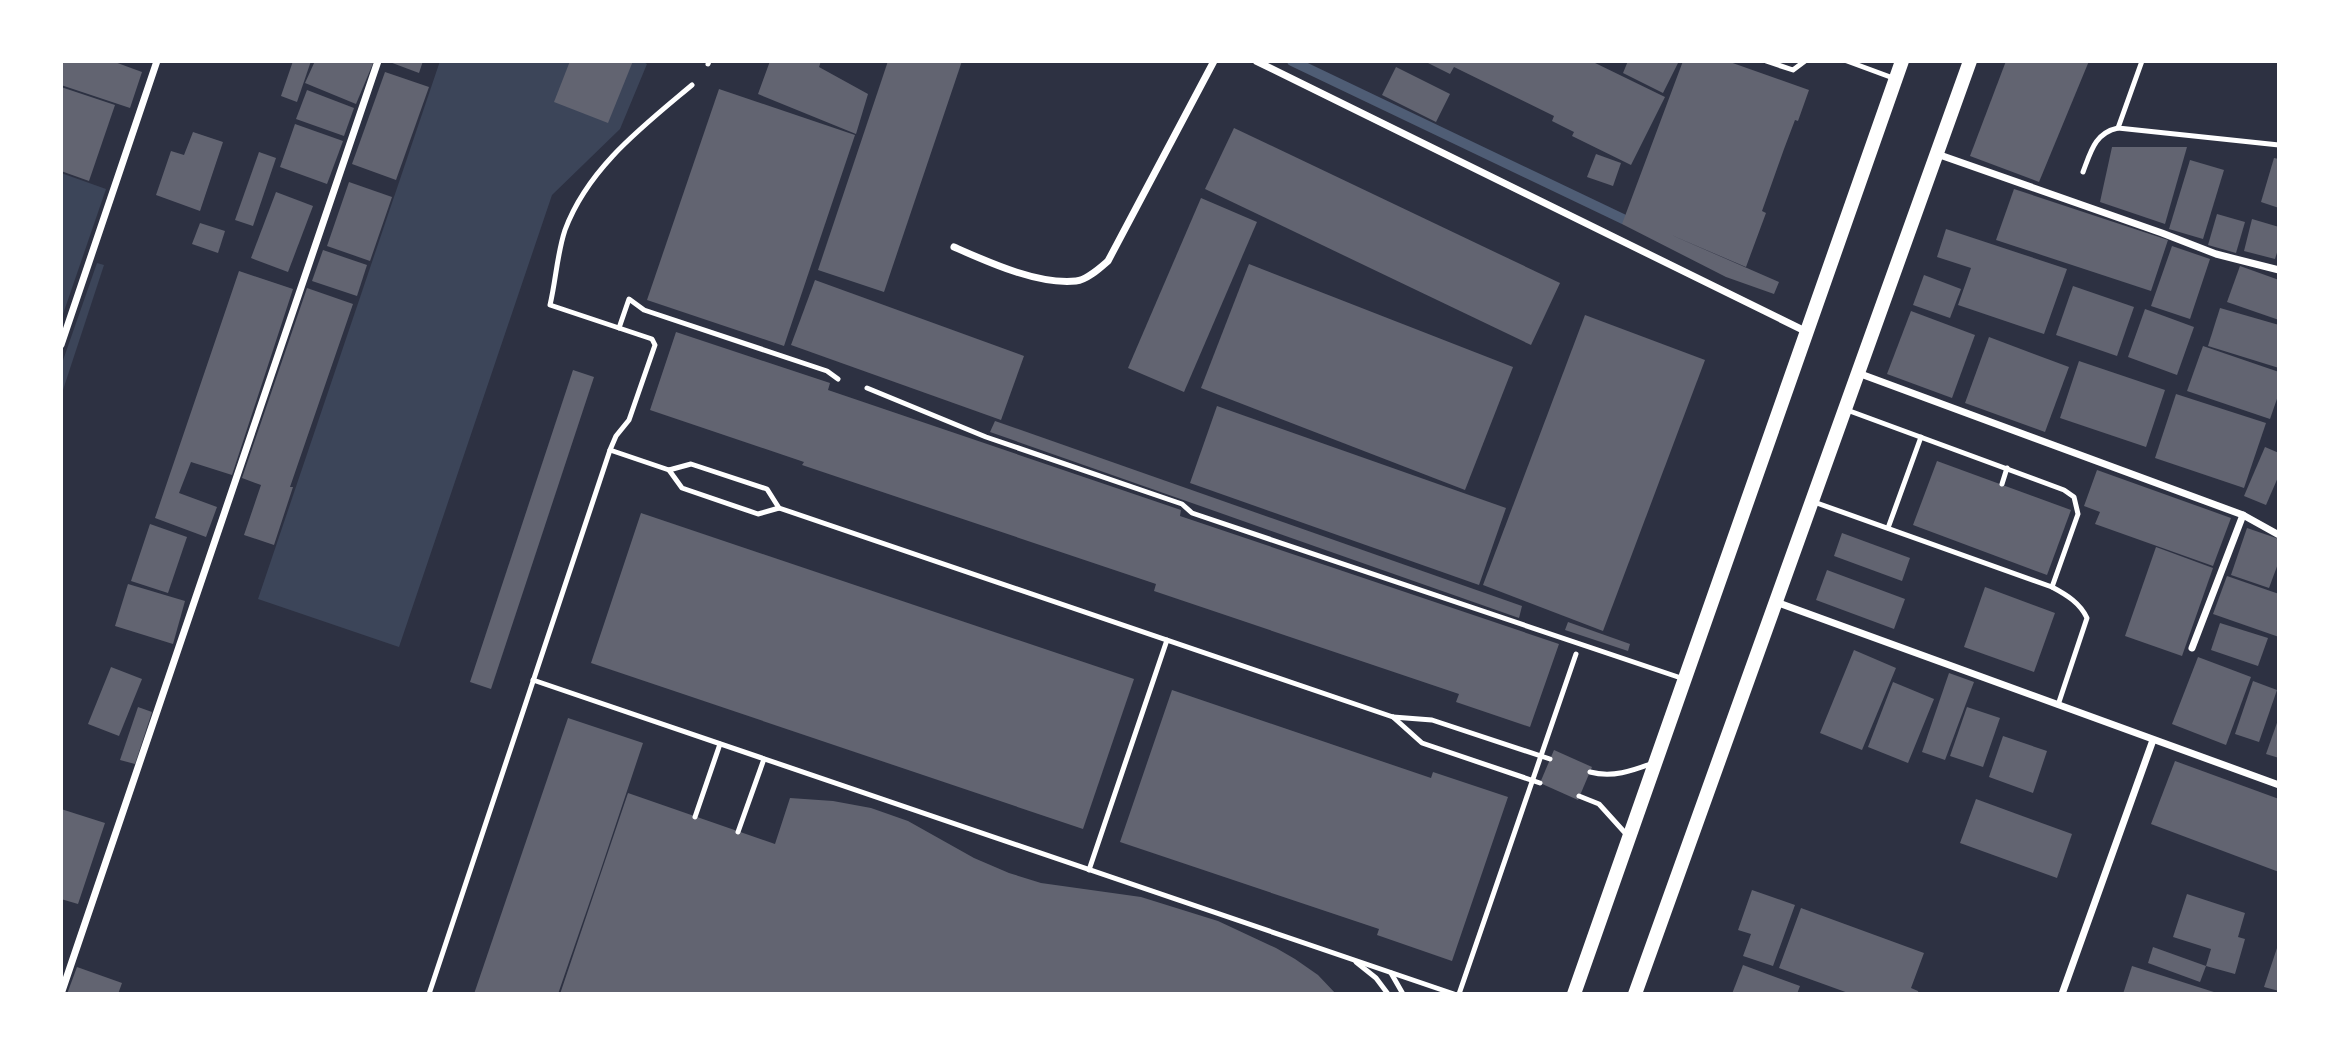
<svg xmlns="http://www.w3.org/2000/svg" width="2340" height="1055" font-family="Barlow,sans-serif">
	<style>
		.green { fill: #3c4559 }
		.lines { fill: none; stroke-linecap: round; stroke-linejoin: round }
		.stream { stroke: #4f5d75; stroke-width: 10 }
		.building { fill: #626471 }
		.service { stroke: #fff; stroke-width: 5 }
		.minor { stroke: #fff; stroke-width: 7 }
		.secondary { stroke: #fff; stroke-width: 14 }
	</style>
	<rect width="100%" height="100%" fill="#2d3142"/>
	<g class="green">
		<path d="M 440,61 L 642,61 L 647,64 L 620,129 L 552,195 L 399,647 L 258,599 Z"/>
		<path d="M 61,173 L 106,189 L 61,320 Z"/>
		<path d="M 97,263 L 104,265 L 61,396 L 61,366 Z"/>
	</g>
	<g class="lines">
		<path class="stream" d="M 1292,61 L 1623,219"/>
	</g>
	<g class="building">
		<path d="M 61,61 L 112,61 L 142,72 L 130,108 L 61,85 Z"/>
		<path d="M 293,61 L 311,61 L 297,102 L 281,96 Z"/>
		<path d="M 315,61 L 374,61 L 356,104 L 305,83 Z"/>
		<path d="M 387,61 L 423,61 L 419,73 Z"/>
		<path d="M 570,61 L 633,61 L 608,123 L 554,102 Z"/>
		<path d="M 770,61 L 821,61 L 819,67 L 868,94 L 856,134 L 758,94 Z"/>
		<path d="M 888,61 L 962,61 L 884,292 L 818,270 Z"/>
		<path d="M 1424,61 L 1591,61 L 1665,97 L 1631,165 L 1572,136 L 1574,132 L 1552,121 L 1554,116 L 1454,67 L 1450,74 Z"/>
		<path d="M 1628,61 L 1679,61 L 1663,93 L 1623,73 Z"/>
		<path d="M 1683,61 L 1727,61 L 1809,90 L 1798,121 L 1795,120 L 1784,149 L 1762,211 L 1766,213 L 1746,267 L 1669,234 L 1779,282 L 1774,294 L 1726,277 L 1622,224 Z"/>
		<path d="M 2006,61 L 2089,61 L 2039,182 L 1970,156 Z"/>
		<path d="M 1396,67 L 1450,94 L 1436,122 L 1382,95 Z"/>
		<path d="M 385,72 L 429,87 L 396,180 L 352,164 Z"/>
		<path d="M 61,87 L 115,105 L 89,181 L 61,171 Z"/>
		<path d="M 719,89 L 855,135 L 784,346 L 647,300 Z"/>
		<path d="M 307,90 L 354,108 L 344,136 L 296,119 Z"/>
		<path d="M 295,124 L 343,141 L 327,184 L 280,167 Z"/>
		<path d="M 1234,128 L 1560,283 L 1531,345 L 1205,189 Z"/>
		<path d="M 193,132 L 223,142 L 200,211 L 156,195 L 171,151 L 184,155 Z"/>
		<path d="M 2112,147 L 2187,147 L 2165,224 L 2100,202 Z"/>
		<path d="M 259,152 L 276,158 L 253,226 L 235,220 Z"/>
		<path d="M 1596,154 L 1621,163 L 1613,186 L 1587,177 Z"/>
		<path d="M 2274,158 L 2279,159 L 2279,208 L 2261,202 Z"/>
		<path d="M 2190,160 L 2224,170 L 2203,239 L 2169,229 Z"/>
		<path d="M 349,182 L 392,197 L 370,261 L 327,246 Z"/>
		<path d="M 2014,189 L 2168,240 L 2151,291 L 1996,240 Z"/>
		<path d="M 276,192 L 313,206 L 288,272 L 251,258 Z"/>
		<path d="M 1201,198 L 1257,222 L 1184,392 L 1128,368 Z"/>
		<path d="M 2217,214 L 2245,222 L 2236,253 L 2208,245 Z"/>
		<path d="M 2252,219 L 2279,227 L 2279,246 L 2275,259 L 2244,251 Z"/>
		<path d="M 200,223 L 225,231 L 218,253 L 192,244 Z"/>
		<path d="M 1946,229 L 2067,269 L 2044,334 L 1958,305 L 1971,268 L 1937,257 Z"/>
		<path d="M 2172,246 L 2210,259 L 2190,319 L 2151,306 Z"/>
		<path d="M 323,250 L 367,265 L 357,296 L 312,281 Z"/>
		<path d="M 1249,264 L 1513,367 L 1465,490 L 1201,388 Z"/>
		<path d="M 2240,266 L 2279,280 L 2279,320 L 2227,302 Z"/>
		<path d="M 239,271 L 293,289 L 232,475 L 191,462 L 179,493 L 217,507 L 206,537 L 155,518 Z"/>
		<path d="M 1924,275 L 1961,289 L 1950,318 L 1913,305 Z"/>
		<path d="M 815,280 L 1024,356 L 1001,420 L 791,345 Z"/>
		<path d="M 2073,286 L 2134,307 L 2117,356 L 2056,335 Z"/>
		<path d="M 307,288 L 353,304 L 290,487 L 293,487 L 274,545 L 244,535 L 261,485 L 242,478 Z"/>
		<path d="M 2220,308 L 2279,325 L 2279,368 L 2208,346 Z"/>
		<path d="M 2145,309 L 2194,327 L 2177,375 L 2128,357 Z"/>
		<path d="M 1911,311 L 1975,335 L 1952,398 L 1887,374 Z"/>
		<path d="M 1585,315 L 1705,360 L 1603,631 L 1483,585 Z"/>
		<path d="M 676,332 L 830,383 L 828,390 L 1181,510 L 1180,516 L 1559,644 L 1530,727 L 1456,702 L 1459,694 L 1154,591 L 1156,584 L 802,465 L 804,462 L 650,410 Z"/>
		<path d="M 1989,337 L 2069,367 L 2045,432 L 1965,403 Z"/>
		<path d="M 2203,346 L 2279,372 L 2279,393 L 2270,419 L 2187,391 Z"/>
		<path d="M 2079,361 L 2165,390 L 2146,447 L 2060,418 Z"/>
		<path d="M 573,370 L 594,377 L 491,689 L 470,682 Z"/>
		<path d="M 2176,394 L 2266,423 L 2244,488 L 2155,458 Z"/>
		<path d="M 1217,406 L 1506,508 L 1479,585 L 1190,483 Z"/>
		<path d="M 995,421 L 1522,606 L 1519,618 L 990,432 Z"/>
		<path d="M 2265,447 L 2279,453 L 2279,475 L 2266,505 L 2244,496 Z"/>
		<path d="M 1937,461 L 2071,510 L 2047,575 L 1913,525 Z"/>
		<path d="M 2097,470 L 2231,518 L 2213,566 L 2095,524 L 2100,512 L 2084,506 Z"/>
		<path d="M 641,513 L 1134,679 L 1083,829 L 591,663 Z"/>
		<path d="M 150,524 L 187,537 L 168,593 L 131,581 Z"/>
		<path d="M 2247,528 L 2279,539 L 2279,561 L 2269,588 L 2231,575 Z"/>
		<path d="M 1842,533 L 1910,558 L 1902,581 L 1834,556 Z"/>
		<path d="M 2156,547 L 2213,568 L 2182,656 L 2125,636 Z"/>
		<path d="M 1827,570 L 1905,599 L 1894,629 L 1816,600 Z"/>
		<path d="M 2227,576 L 2279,594 L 2279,637 L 2213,614 Z"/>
		<path d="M 128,584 L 185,601 L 173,644 L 115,626 Z"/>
		<path d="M 1985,587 L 2055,613 L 2034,672 L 1964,647 Z"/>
		<path d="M 1568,622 L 1630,644 L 1628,651 L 1565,630 Z"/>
		<path d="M 2220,623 L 2268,638 L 2258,666 L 2211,650 Z"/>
		<path d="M 1854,650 L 1896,668 L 1862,750 L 1820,733 Z"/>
		<path d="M 2198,657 L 2251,677 L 2226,745 L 2172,724 Z"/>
		<path d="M 111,667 L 142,679 L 119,736 L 88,724 Z"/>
		<path d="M 1949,673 L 1974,682 L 1945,760 L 1922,752 Z"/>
		<path d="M 2253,681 L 2277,690 L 2259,742 L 2235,734 Z"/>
		<path d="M 1893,682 L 1934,699 L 1908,763 L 1868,747 Z"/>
		<path d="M 1172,690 L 1431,778 L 1433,772 L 1508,797 L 1452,961 L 1377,935 L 1379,929 L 1120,842 Z"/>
		<path d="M 138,707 L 152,712 L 135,764 L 120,760 Z"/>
		<path d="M 1967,707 L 2000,718 L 1983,767 L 1950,756 Z"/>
		<path d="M 568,718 L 643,743 L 599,875 L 558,994 L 474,994 Z"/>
		<path d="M 2278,720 L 2279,720 L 2279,758 L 2266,754 Z"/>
		<path d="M 2003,736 L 2047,751 L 2033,793 L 1989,777 Z"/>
		<path d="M 1554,750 L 1592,767 L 1578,800 L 1540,783 Z"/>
		<path d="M 2175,761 L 2279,799 L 2279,872 L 2151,824 Z"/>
		<path d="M 628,793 L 775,844 L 790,798 L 833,801 L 871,808 L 908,821 L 974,858 L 1009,873 L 1041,883 L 1141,897 L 1218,921 L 1276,948 L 1295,959 L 1318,975 L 1336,994 L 560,994 Z"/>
		<path d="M 1976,799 L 2072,834 L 2057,878 L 1960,843 Z"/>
		<path d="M 61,809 L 105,823 L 78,904 L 61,899 Z"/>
		<path d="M 1752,890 L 1795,905 L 1773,966 L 1743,956 L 1751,934 L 1738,930 Z"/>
		<path d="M 2187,894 L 2245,913 L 2238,937 L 2245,939 L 2235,974 L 2206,966 L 2211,949 L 2173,937 Z"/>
		<path d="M 1801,908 L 1924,953 L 1911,988 L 1918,991 L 1919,994 L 1851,994 L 1779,968 Z"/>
		<path d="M 2278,945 L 2279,945 L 2279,991 L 2264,987 Z"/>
		<path d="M 2153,947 L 2206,966 L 2200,982 L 2148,963 Z"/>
		<path d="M 1743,965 L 1800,986 L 1797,994 L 1732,994 Z"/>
		<path d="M 2132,966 L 2217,993 L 2217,994 L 2123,994 Z"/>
		<path d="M 77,967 L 122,983 L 118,994 L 67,994 Z"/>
	</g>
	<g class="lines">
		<g class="service">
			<path d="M 1766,61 L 1793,70 L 1805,61"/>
			<path d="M 1847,61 L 1893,78"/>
			<path d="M 2142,61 L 2118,128 L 2279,145"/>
			<path d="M 708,64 L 709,61"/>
			<path d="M 2083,172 C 2091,151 2095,133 2118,128"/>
			<path d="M 619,328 L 629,299 L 644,310 L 827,371 L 838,379"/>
			<path d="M 867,388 L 986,437 L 1182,504 L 1192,513 L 1684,679"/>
			<path d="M 610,450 L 669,470 L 691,464 L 767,489 L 779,508"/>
			<path d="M 669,470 L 682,488 L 758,514 L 779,508 L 1393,717 L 1432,720 L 1550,759"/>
			<path d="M 2002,484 L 2007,468"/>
			<path d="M 1814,502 L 2052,587 L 2078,514 L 2074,497 L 2064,490 L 1847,410"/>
			<path d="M 1888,528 L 1921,437"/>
			<path d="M 2052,587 C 2067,595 2080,603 2087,618 L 2058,705"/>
			<path d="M 533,680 L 1454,994"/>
			<path d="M 1393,717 L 1422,743 L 1540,783"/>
			<path d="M 1590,772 C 1612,778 1632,771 1653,763"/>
			<path d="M 1579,796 L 1599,804 L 1627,835"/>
			<path d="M 695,817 L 720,744"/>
			<path d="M 738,832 L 764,759"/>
			<path d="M 1089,870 L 1167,640"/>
			<path d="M 1356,962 L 1376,978 L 1388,994"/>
			<path d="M 1391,973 L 1403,994"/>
			<path d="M 429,994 L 610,450 L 616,436 L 629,420 L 655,345 L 652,339 L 550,305 C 556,280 557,254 565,230 C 588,168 642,127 692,85"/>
			<path d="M 1459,994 L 1576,654"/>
		</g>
		<g class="minor">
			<path d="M 1256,61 L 1807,332"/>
			<path d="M 1937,154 L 2162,233 L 2216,254 L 2279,270"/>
			<path d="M 954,247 C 988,262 1038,285 1076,281 C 1087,280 1100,268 1108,261 L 1214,61"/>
			<path d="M 61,345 L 157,61"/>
			<path d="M 1858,373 L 2243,515 L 2279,535"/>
			<path d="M 1776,602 L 2279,785"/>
			<path d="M 2192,648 L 2243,515"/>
			<path d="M 61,994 L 378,61"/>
			<path d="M 2062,994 L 2153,740"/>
		</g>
		<g class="secondary">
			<path d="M 1574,994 L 1902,61"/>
			<path d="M 1635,994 L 1970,61"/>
		</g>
	</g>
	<rect width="2340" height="1055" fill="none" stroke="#ffffff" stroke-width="126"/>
</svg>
